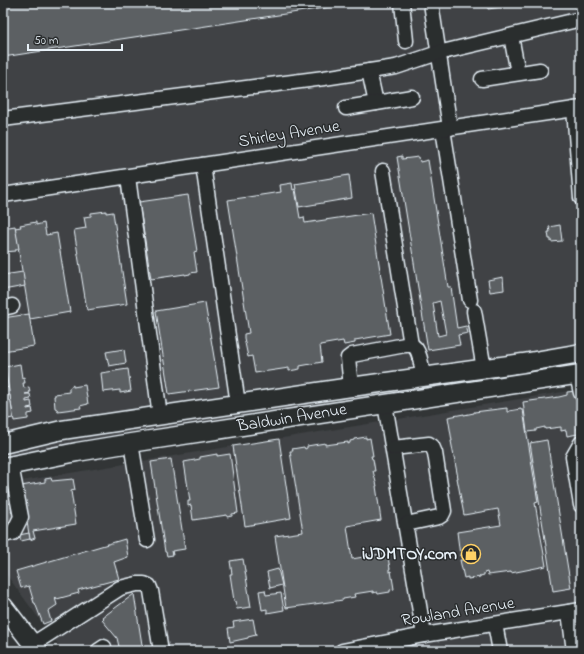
<svg xmlns="http://www.w3.org/2000/svg" width="584" height="654" font-family="'Indie Flower',sans-serif">
	<style>
		.built { fill: #3f4244 }
		.building { fill: #5c6063; stroke: #e8f1f8; fill-rule: evenodd }
		.lines { fill: none; stroke-linecap: round; stroke-linejoin: round }
		.minor-casing { stroke: #e8f1f8; stroke-width: 17 }
		.major-casing { stroke: #e8f1f8; stroke-width: 21 }
		.minor { stroke: #2a2d2e; stroke-width: 14 }
		.major { stroke: #2a2d2e; stroke-width: 18 }
		.labels { text-anchor: middle; dominant-baseline: central; stroke-width: 3; stroke-linejoin: round; paint-order: stroke }
		.street-label { font-size: 17px; fill: #e8f1f8; stroke: #2a2d2e }
		.poi-label { font-size: 17px; font-weight: bold; fill: #e8f1f8; stroke: #2a2d2e; text-anchor: end }
	</style>
	<rect width="100%" height="100%" fill="#323536"/>
	<filter id="ink" filterUnits="userSpaceOnUse"><feTurbulence type="fractalNoise" baseFrequency=".025" numOctaves="2"/><feDisplacementMap in="SourceGraphic" scale="8" xChannelSelector="R" yChannelSelector="G"/><feConvolveMatrix kernelMatrix="1 2 1 2 8 2 1 2 1" color-interpolation-filters="sRGB"/></filter>
	<g filter="url(#ink)">
		<g class="built">
			<path d="M 3,3 L 581,3 L 581,357 L 234,427 L 3,467 Z"/>
			<path d="M 581,389 L 581,651 L 63,651 L 3,570 L 3,484 Z"/>
		</g>
		<g class="building">
			<path d="M 3,3 L 357,3 L 3,57 Z"/>
			<path d="M 487,3 L 529,3 L 488,9 Z"/>
			<path d="M 402,156 L 402,159 L 419,157 L 420,162 L 428,160 L 448,287 L 451,287 L 457,328 L 466,326 L 468,333 L 458,335 L 460,345 L 428,350 L 397,157 ZM 440,301 L 446,334 L 438,336 L 433,303 Z"/>
			<path d="M 349,175 L 352,198 L 299,207 L 295,184 Z"/>
			<path d="M 292,183 L 293,190 L 295,189 L 300,218 L 304,217 L 305,223 L 371,213 L 390,334 L 355,340 L 355,343 L 344,345 L 343,341 L 320,345 L 322,362 L 300,366 L 300,369 L 289,371 L 289,368 L 255,373 L 252,356 L 248,357 L 244,338 L 244,334 L 249,333 L 228,200 L 281,192 L 280,185 Z"/>
			<path d="M 188,195 L 197,251 L 194,252 L 197,272 L 190,273 L 190,274 L 185,275 L 185,274 L 151,279 L 139,202 Z"/>
			<path d="M 106,211 L 106,213 L 113,212 L 127,304 L 87,310 L 74,230 L 86,228 L 84,217 L 91,216 L 91,213 Z"/>
			<path d="M 36,222 L 36,225 L 44,223 L 46,235 L 57,233 L 70,312 L 30,319 L 15,228 L 21,227 L 20,225 Z"/>
			<path d="M 560,225 L 562,241 L 551,242 L 551,239 L 549,239 L 548,232 L 550,232 L 549,227 Z"/>
			<path d="M 15,226 L 19,249 L 16,249 L 16,251 L 4,252 L 3,228 Z"/>
			<path d="M 23,272 L 25,286 L 3,290 L 3,275 Z"/>
			<path d="M 503,277 L 504,290 L 490,292 L 488,280 Z"/>
			<path d="M 205,303 L 219,387 L 169,394 L 156,311 Z"/>
			<path d="M 29,314 L 34,346 L 3,351 L 3,318 Z"/>
			<path d="M 124,349 L 126,363 L 109,366 L 106,352 Z"/>
			<path d="M 3,362 L 4,362 L 9,387 L 3,389 Z"/>
			<path d="M 20,364 L 22,378 L 24,377 L 25,383 L 23,383 L 24,388 L 29,387 L 30,393 L 25,394 L 30,394 L 31,399 L 26,400 L 26,402 L 31,401 L 32,407 L 27,408 L 27,409 L 32,408 L 33,413 L 28,414 L 28,419 L 14,421 L 5,367 Z"/>
			<path d="M 128,369 L 131,391 L 120,393 L 120,390 L 103,392 L 101,373 Z"/>
			<path d="M 73,385 L 73,387 L 85,385 L 88,404 L 80,406 L 81,408 L 58,411 L 57,409 L 55,408 L 54,396 L 55,396 L 55,394 L 69,392 L 69,388 Z"/>
			<path d="M 575,391 L 581,428 L 577,428 L 578,434 L 567,436 L 566,430 L 561,431 L 561,427 L 545,429 L 545,427 L 536,429 L 536,431 L 527,432 L 523,402 L 559,397 L 567,395 L 567,392 Z"/>
			<path d="M 10,395 L 13,418 L 3,420 L 3,396 Z"/>
			<path d="M 507,408 L 507,412 L 509,412 L 509,411 L 521,409 L 521,410 L 523,410 L 538,502 L 535,503 L 546,566 L 511,573 L 511,572 L 488,575 L 487,572 L 484,573 L 484,575 L 480,576 L 480,577 L 468,579 L 468,577 L 464,578 L 460,560 L 463,560 L 462,556 L 460,556 L 457,532 L 501,525 L 498,509 L 464,515 L 457,478 L 458,478 L 451,441 L 452,441 L 448,417 L 464,414 L 464,415 L 474,413 L 474,412 Z"/>
			<path d="M 366,437 L 366,439 L 370,438 L 373,456 L 371,456 L 372,459 L 373,459 L 375,471 L 373,471 L 377,486 L 376,486 L 381,520 L 347,526 L 352,559 L 386,553 L 387,557 L 388,557 L 390,569 L 389,569 L 389,572 L 391,571 L 394,589 L 390,590 L 390,592 L 378,594 L 377,592 L 373,593 L 373,591 L 354,594 L 355,597 L 343,599 L 343,600 L 286,608 L 275,536 L 303,532 L 290,451 L 293,451 L 292,449 L 304,447 L 305,449 L 307,448 L 307,446 L 325,443 L 325,445 L 348,442 L 348,444 L 350,443 L 350,441 L 354,440 L 354,439 Z"/>
			<path d="M 279,439 L 291,518 L 245,526 L 233,446 Z"/>
			<path d="M 547,440 L 571,588 L 553,591 L 530,443 Z"/>
			<path d="M 217,454 L 217,456 L 230,454 L 238,513 L 232,514 L 232,516 L 227,517 L 227,515 L 193,520 L 191,505 L 188,506 L 188,501 L 190,501 L 184,462 L 200,459 L 200,457 Z"/>
			<path d="M 171,459 L 185,549 L 172,551 L 173,555 L 167,556 L 166,552 L 165,552 L 151,462 Z"/>
			<path d="M 51,478 L 52,481 L 73,479 L 75,490 L 71,491 L 76,524 L 33,531 L 35,538 L 30,540 L 21,486 L 45,482 L 45,479 Z"/>
			<path d="M 4,500 L 14,506 L 11,512 L 17,515 L 11,528 L 5,525 L 3,528 Z"/>
			<path d="M 29,533 L 30,539 L 21,541 L 19,535 Z"/>
			<path d="M 125,539 L 128,557 L 114,562 L 119,579 L 78,590 L 79,593 L 57,599 L 56,597 L 55,598 L 57,605 L 48,611 L 51,621 L 43,624 L 35,603 L 34,603 L 29,586 L 21,588 L 16,571 Z"/>
			<path d="M 243,559 L 251,607 L 237,609 L 235,601 L 234,601 L 230,574 L 232,574 L 230,561 Z"/>
			<path d="M 278,569 L 282,585 L 270,588 L 267,572 Z"/>
			<path d="M 265,590 L 266,595 L 281,593 L 284,610 L 267,613 L 267,609 L 262,610 L 259,591 Z"/>
			<path d="M 134,594 L 143,651 L 120,651 L 117,638 L 102,620 L 104,618 L 103,617 Z"/>
			<path d="M 253,619 L 256,635 L 248,637 L 248,638 L 230,642 L 228,628 L 234,627 L 233,622 Z"/>
			<path d="M 557,648 L 557,651 L 548,651 L 548,650 Z"/>
		</g>
		<g class="lines">
			<g class="minor-casing">
				<g id="minor">
					<path d="M 402,3 L 406,41"/>
					<path d="M 431,3 L 450,128"/>
					<path d="M 511,36 L 518,73"/>
					<path d="M 369,71 L 376,103"/>
					<path d="M 482,79 L 540,70"/>
					<path d="M 346,108 L 412,97"/>
					<path d="M 574,109 L 581,198"/>
					<path d="M 3,119 L 324,78 L 396,67 L 438,53 L 581,19"/>
					<path d="M 443,129 L 470,300"/>
					<path d="M 203,165 L 238,404"/>
					<path d="M 383,171 L 411,345"/>
					<path d="M 128,177 L 160,416"/>
					<path d="M 3,195 L 581,108"/>
					<path d="M 3,308 L 12,306"/>
					<path d="M 474,311 L 484,369"/>
					<path d="M 577,375 L 581,393"/>
					<path d="M 351,387 L 348,358 L 352,355 L 405,345 C 407,345 409,344 411,345 C 420,347 422,369 423,377"/>
					<path d="M 385,404 L 424,635"/>
					<path d="M 131,443 L 147,540"/>
					<path d="M 581,443 L 573,457 L 581,505"/>
					<path d="M 393,448 L 429,444 L 432,446 L 435,453 L 444,511 L 442,515 L 439,517 L 406,524"/>
					<path d="M 3,535 L 13,533 L 21,517 L 11,465"/>
					<path d="M 569,612 L 574,651"/>
					<path d="M 495,624 L 500,651"/>
					<path d="M 33,644 L 120,588 L 137,584 L 144,584 L 149,586 L 151,591 L 161,651"/>
					<path d="M 98,651 L 104,647"/>
					<path d="M 342,651 L 424,635 L 581,610"/>
				</g>
			</g>
			<g class="major-casing">
				<g id="major">
					<path d="M 3,444 L 62,430 L 351,387 L 523,363 L 581,353"/>
					<path d="M 3,467 L 77,452 L 131,443 L 581,374"/>
					<path d="M 3,606 L 38,651"/>
				</g>
			</g>
			<use href="#minor" class="minor"/>
			<use href="#major" class="major"/>
		</g>
	</g>
	<defs>
		<g id="shop-ring" transform="scale(1)"><circle r="9.5" fill="#2a2d2e" stroke="#ffd166" stroke-width="1.5"/><path d="M-5-2.5h2.3a2.7 3.5 0 0 1 5.4 0H5L5.5 6h-11ZM-1.5-2.5h3a1.5 2.3 0 0 0-3 0Z" fill="#ffd166"/></g>
	</defs>
	<g fill-rule="evenodd">
		<use href="#shop-ring" x="471" y="554"/>
	</g>
	<g class="labels">
		<g class="street-label">
			<text transform="translate(289 134) rotate(-9)">Shirley Avenue</text>
			<text transform="translate(292 418) rotate(-9)">Baldwin Avenue</text>
			<text transform="translate(458 612) rotate(-9)">Rowland Avenue</text>
		</g>
		<g class="poi-label">
			<text x="457" y="554">iJDMTOY.com</text>
		</g>
	</g>
	<rect width="584" height="654" fill="none" stroke="#2a2d2e" stroke-width="16"/>
	<rect x="8" y="8" width="568" height="638" fill="none" stroke="#e8f1f8" stroke-width="1.5" filter="url(#ink)"/>
	<path d="M28 44v6h94v-6" fill="none" stroke="#e8f1f8" stroke-width="2"/>
	<text x="34" y="44" font-size="12" fill="#e8f1f8" stroke="#2a2d2e" stroke-width="3" paint-order="stroke">50 m</text>
</svg>
